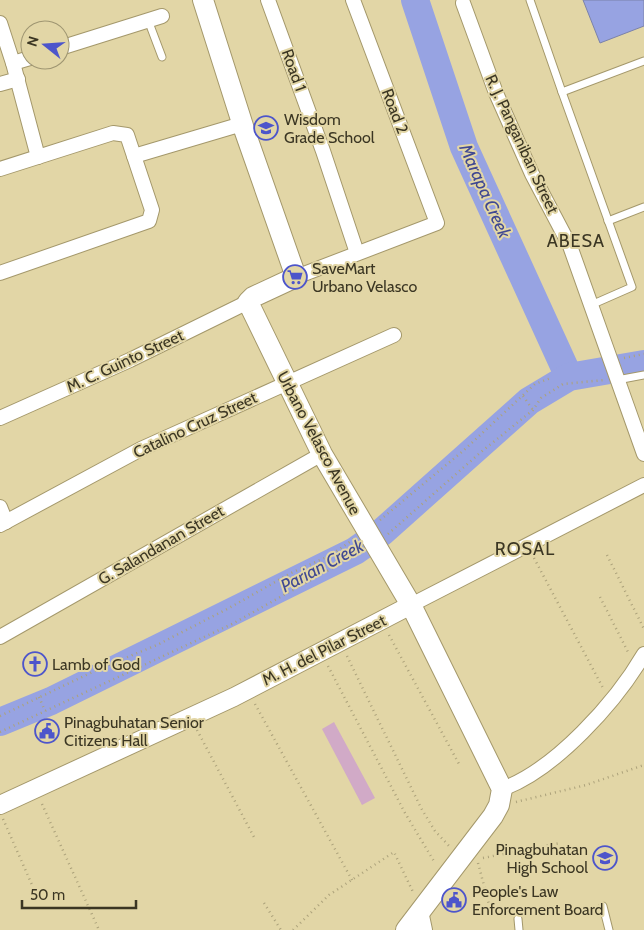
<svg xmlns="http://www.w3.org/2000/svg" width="644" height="930" font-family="Cabin,sans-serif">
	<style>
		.green { fill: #d1aac7 }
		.water { fill: #97a3e2; stroke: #7b82a9 }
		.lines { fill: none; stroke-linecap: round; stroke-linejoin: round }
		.river { stroke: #97a3e2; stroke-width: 28 }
		.service-casing { stroke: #a4986b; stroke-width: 9 }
		.minor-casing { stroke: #a4986b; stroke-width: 16 }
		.tertiary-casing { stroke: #a4986b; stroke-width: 20 }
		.secondary-casing { stroke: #a4986b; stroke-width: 22 }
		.path { stroke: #aca27b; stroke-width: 2.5; stroke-dasharray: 1 4; stroke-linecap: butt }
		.service { stroke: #fff; stroke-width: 7 }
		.minor { stroke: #fff; stroke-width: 14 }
		.tertiary { stroke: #fff; stroke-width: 18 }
		.secondary { stroke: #fff; stroke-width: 20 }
		.labels { text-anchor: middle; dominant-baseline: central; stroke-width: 4; stroke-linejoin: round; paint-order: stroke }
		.street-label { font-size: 16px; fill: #3b3623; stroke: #e2d6a6 }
		.poi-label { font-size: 16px; fill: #3b3623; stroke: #e2d6a6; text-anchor: start }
		.water-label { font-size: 18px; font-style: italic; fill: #3f4892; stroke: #e2d6a6 }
		.neighbourhood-label { font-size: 18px; letter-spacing: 1px; fill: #3b3623; stroke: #e2d6a6 }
	</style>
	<rect width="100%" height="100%" fill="#e2d6a6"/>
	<path class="green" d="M 334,722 L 375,798 L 362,805 L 322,729 Z"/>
	<path class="water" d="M 583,0 L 644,0 L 644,26 L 600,43 Z"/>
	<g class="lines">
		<g class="river">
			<path d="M 415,0 L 464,147 L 569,377"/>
			<path d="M 0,722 L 51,701 L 355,551 L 382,532 L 529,401 L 569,377 L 644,364"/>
		</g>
		<g class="service-casing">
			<g id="service">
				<path d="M 530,0 L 562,92 L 644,61"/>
				<path d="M 148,20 L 162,57"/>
				<path d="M 562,92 L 632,287 L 591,305"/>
				<path d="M 608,221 L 644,207"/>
				<path d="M 617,380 L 644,375"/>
				<path d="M 603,906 L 609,930"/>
				<path d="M 518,919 L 519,930"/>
			</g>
		</g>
		<g class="minor-casing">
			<g id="minor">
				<path d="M 268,0 L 323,151 L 357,253"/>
				<path d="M 463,3 L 496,93 L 532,174 L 570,246 L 644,454"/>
				<path d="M 0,23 L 13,63 L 38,157"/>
				<path d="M 60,48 L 162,16"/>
				<path d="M 13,63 L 30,58"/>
				<path d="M 0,84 L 18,79"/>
				<path d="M 134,156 L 242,124"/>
				<path d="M 0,169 L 113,133 L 127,135 L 152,210 L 149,221 L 0,273"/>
				<path d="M 296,277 L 437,223 L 353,0"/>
				<path d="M 0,418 L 130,360 L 248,302"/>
				<path d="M 0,507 L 6,522"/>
				<path d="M 0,525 L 141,449 L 394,335"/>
				<path d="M 411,605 L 644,485"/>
				<path d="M 0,637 L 322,454"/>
				<path d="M 502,789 C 555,770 616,702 644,654"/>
				<path d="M 421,911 L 425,930"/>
			</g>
		</g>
		<g class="tertiary-casing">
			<path id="tertiary" d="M 0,805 L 234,697 L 411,605"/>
		</g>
		<g class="secondary-casing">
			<path id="secondary" d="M 203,0 L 244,129 L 296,277 L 253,297 L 248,302 L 322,454 L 411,605 L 502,789 L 499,805 L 493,816 L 406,930"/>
		</g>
		<g class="path">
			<path d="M 624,358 L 644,354"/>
			<path d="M 523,396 L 533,410"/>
			<path d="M 380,520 L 463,451 L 535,384 L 551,378"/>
			<path d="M 388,534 L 481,452 L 533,410 L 541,398 L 563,384 L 604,380"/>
			<path d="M 607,555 L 644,629"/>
			<path d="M 534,558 L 603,688"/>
			<path d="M 600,597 L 628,652"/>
			<path d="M 389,635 L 459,764"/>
			<path d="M 347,656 L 421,808 L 435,831 L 450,847"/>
			<path d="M 328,666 L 405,813 L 435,863"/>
			<path d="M 39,697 L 45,711"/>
			<path d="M 255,704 L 352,880"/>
			<path d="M 0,716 L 103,667 L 157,645 L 229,608 L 291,573 L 331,555 L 354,539"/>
			<path d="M 197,730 L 255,839"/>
			<path d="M 0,732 L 232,624 L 361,552"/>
			<path d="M 516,802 L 586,785 L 644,765"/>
			<path d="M 42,804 L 99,930"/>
			<path d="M 3,819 L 36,894"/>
			<path d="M 483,858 L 560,843"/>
			<path d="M 478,863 L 491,912"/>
			<path d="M 264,903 L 281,930"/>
			<path d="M 293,930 L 329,895 L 394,852 L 413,892"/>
		</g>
		<use href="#service" class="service"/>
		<use href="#minor" class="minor"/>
		<use href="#tertiary" class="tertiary"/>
		<use href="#secondary" class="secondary"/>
	</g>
	<defs>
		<g id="school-ring" transform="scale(1.25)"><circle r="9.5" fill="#e2d6a6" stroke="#4d55cb" stroke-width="1.5"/><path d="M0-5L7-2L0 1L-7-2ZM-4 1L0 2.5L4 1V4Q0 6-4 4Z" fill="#4d55cb"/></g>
		<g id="supermarket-ring" transform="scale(1.25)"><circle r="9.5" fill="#e2d6a6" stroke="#4d55cb" stroke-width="1.5"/><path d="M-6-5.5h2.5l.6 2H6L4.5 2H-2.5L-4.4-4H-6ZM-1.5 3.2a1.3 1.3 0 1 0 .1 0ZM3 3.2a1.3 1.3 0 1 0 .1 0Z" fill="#4d55cb"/></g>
		<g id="church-ring" transform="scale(1.25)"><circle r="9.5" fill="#e2d6a6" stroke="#4d55cb" stroke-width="1.5"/><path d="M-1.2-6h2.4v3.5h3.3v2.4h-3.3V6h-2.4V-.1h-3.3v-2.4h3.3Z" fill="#4d55cb"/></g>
		<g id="civic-ring" transform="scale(1.25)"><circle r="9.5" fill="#e2d6a6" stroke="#4d55cb" stroke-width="1.5"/><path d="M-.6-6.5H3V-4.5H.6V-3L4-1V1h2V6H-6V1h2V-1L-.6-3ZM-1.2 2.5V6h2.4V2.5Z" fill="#4d55cb"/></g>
	</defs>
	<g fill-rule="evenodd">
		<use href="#school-ring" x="266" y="128"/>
		<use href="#supermarket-ring" x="295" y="277"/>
		<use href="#church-ring" x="35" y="664"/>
		<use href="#civic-ring" x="47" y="731"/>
		<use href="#school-ring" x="605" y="858"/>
		<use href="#civic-ring" x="454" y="900"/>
	</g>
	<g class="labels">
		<g class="street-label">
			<text transform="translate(294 70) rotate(70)">Road 1</text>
			<text transform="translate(395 111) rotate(69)">Road 2</text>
			<text transform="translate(522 144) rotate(65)">R. J. Panganiban Street</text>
			<text transform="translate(125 361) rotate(-25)">M. C. Guinto Street</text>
			<text transform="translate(195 425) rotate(-25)">Catalino Cruz Street</text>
			<text transform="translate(319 443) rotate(62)">Urbano Velasco Avenue</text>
			<text transform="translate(161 545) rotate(-30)">G. Salandanan Street</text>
			<text transform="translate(324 650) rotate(-27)">M. H. del Pilar Street</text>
		</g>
		<g class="poi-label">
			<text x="284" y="119">Wisdom<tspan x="284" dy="18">Grade School</tspan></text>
			<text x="312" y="268">SaveMart<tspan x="312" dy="18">Urbano Velasco</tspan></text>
			<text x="52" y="664">Lamb of God</text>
			<text x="64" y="722">Pinagbuhatan Senior<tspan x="64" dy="18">Citizens Hall</tspan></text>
			<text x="588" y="849" text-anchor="end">Pinagbuhatan<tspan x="588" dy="18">High School</tspan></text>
			<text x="472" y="891">People's Law<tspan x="472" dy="18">Enforcement Board</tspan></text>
		</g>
		<g class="water-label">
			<text transform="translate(485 191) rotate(66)">Marapa Creek</text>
			<text transform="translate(322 566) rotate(-28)">Parian Creek</text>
		</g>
		<g class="neighbourhood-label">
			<text x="576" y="241">ABESA</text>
			<text x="525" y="549">ROSAL</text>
		</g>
	</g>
	<g transform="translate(45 45) rotate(287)"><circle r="24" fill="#e2d6a6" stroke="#9f9672"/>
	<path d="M0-4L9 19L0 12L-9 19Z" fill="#4d55cb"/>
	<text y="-8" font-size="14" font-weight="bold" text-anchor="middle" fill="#3b3623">N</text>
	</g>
	<path d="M22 900v8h114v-8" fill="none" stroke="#3b3623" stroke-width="2.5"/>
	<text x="30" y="900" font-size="15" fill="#3b3623" stroke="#e2d6a6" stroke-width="4" paint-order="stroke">50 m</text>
</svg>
